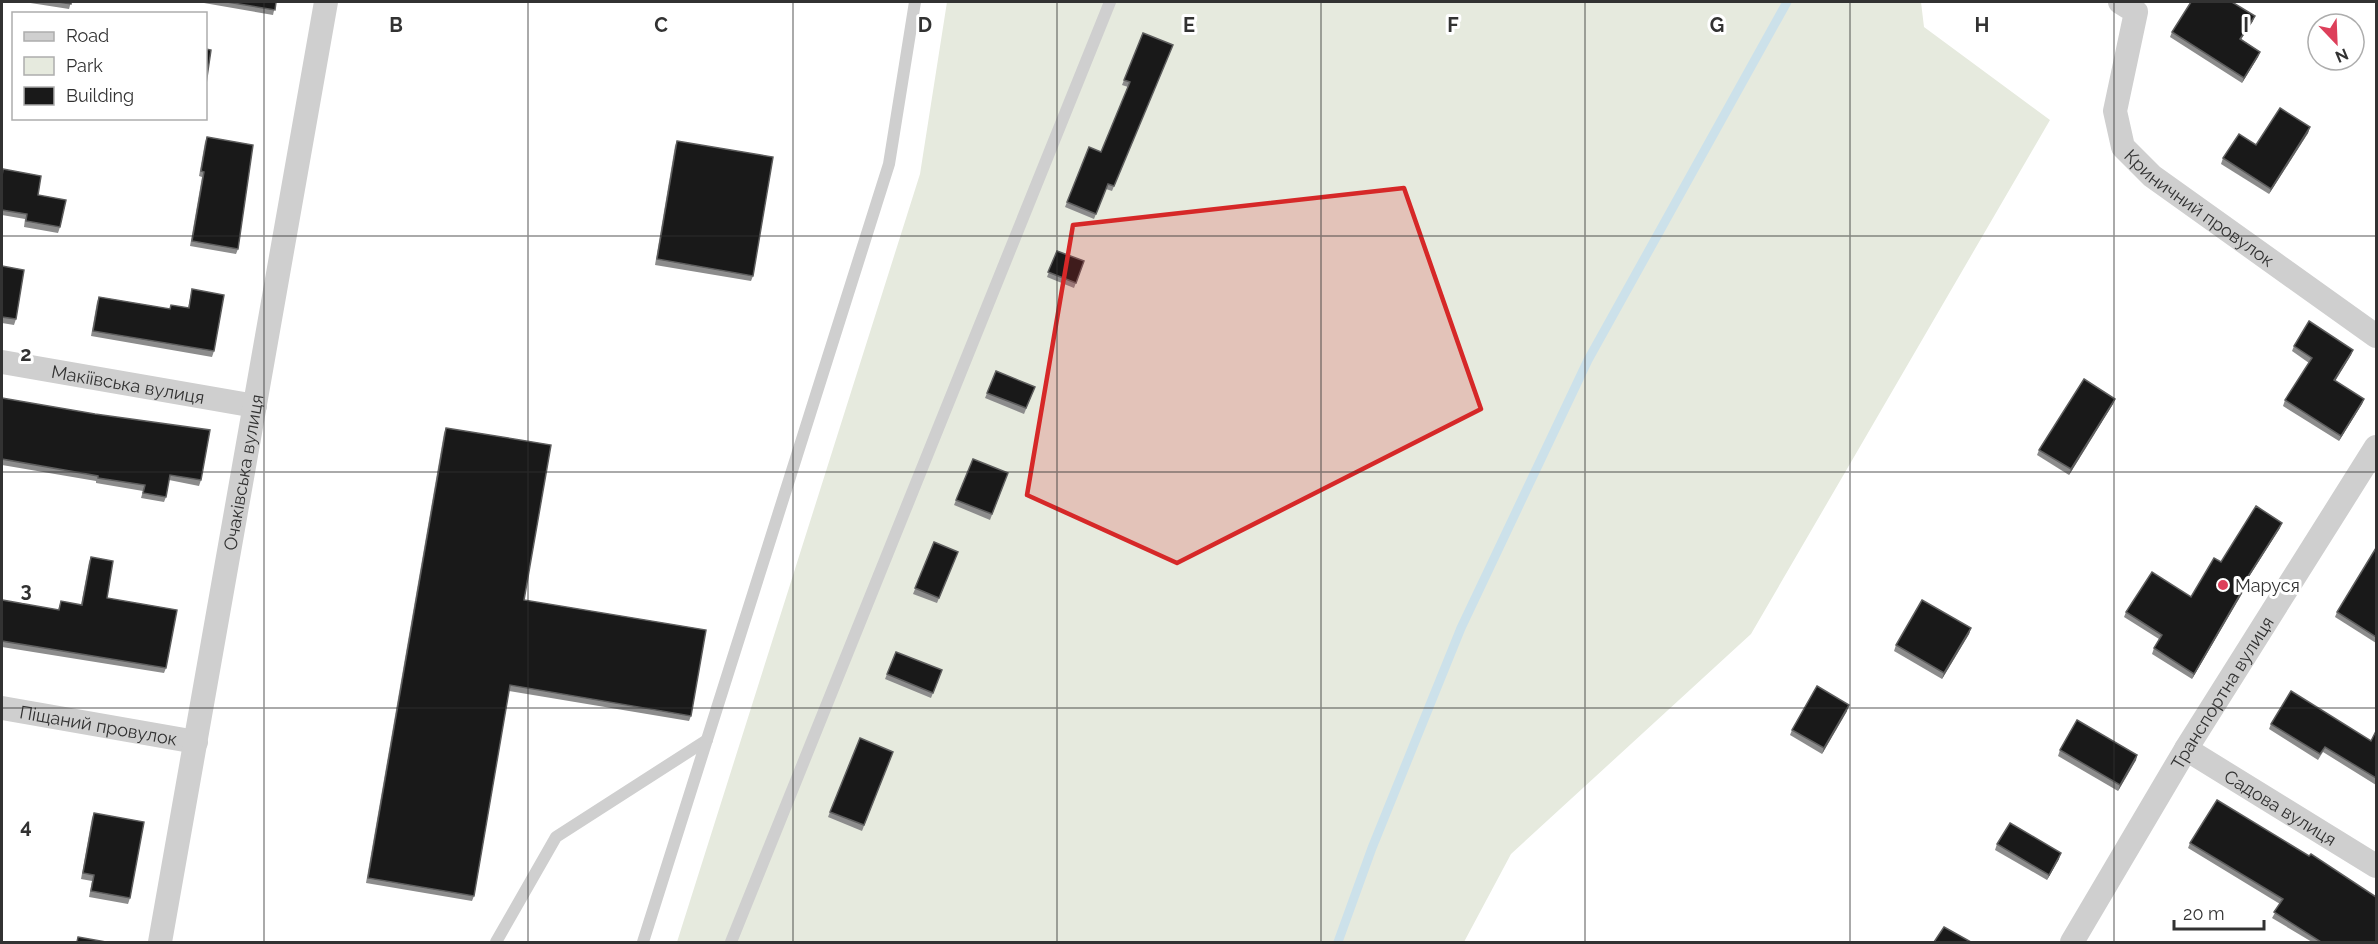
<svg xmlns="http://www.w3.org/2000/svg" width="2378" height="944" font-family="Raleway,sans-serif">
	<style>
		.green { fill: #e6eade }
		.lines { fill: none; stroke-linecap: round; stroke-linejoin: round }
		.stream { stroke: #cce1ea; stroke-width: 9 }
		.service { stroke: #cfcfcf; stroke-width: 12 }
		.minor { stroke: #cfcfcf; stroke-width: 24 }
		.wall { fill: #8c8c8c }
		.shaded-wall { fill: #5e5e5e }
		.building { fill: #191919; stroke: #5e5e5e; stroke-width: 1.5 }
		.marked { fill: #d62828; fill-opacity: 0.2; stroke: #d62828; stroke-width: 4.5; stroke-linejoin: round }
		.grid { fill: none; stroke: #323232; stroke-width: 1.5; stroke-opacity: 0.55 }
		.poi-dot { fill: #dd3f5a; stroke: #fff; stroke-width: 2 }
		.labels { text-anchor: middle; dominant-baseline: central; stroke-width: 6; stroke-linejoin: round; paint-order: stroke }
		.street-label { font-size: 18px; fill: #323232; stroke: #fff }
		.poi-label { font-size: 18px; fill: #323232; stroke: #fff; text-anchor: start }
		.grid-label { font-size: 20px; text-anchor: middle; font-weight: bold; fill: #323232; stroke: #fff; stroke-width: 6; stroke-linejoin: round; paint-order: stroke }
	</style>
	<rect width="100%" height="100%" fill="#fff"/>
	<path class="green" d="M 947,2 L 1921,2 L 1924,27 L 2050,120 L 1751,634 L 1511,854 L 1464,942 L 677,942 L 920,174 Z"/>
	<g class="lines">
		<path class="stream" d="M 1338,942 L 1372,848 L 1461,628 L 1588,360 L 1787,2"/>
		<g class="service">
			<path d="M 496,942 L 556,837 L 707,740"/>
			<path d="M 643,942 L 889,164 L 915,2"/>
			<path d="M 731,942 L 1110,2"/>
		</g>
		<g class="minor">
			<path id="s1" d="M 2120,2 L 2136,12 L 2115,111 L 2123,147 L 2152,176 L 2376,336"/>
			<path id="s2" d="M 2,362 L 255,406"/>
			<path id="s3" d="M 2,708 L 196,742"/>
			<path id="s4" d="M 2186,749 L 2376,866"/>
			<path id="s5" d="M 160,942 L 326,2"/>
			<path id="s6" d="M 2072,942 L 2186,749 L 2376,447"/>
		</g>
	</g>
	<g class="wall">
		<path d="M 24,2 L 71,2 L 69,9 Z"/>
		<path d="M 205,2 L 276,2 L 273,15 L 204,3 Z"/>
		<path d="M 2253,21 L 2241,39 L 2260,52 L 2258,57 L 2242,83 L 2170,37 L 2172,32 Z"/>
		<path d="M 1143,33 L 1173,45 L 1112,191 L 1106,189 L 1094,219 L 1065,207 L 1089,147 L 1101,152 L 1128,87 L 1122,85 Z"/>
		<path d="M 2310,127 L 2308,133 L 2269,194 L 2221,164 L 2223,158 L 2256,145 Z"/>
		<path d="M 207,137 L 238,249 L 236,254 L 190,246 L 202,177 L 199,176 L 205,142 Z"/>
		<path d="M 677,141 L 753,276 L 751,281 L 655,265 L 675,146 Z"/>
		<path d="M 3,169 L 60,227 L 58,233 L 24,227 L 25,219 L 2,215 L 2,173 Z"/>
		<path d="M 1057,251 L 1084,261 L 1074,288 L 1047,277 Z"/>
		<path d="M 2,266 L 16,319 L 14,325 L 2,323 Z"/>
		<path d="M 192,289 L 214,351 L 212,357 L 91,336 L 97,302 L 99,297 L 170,309 L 171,305 L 188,308 Z"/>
		<path d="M 2294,346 L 2353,350 L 2351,355 L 2335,381 L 2364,399 L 2362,404 L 2339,441 L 2283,406 L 2285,400 L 2309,363 L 2292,351 Z"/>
		<path d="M 996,371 L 1035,387 L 1024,414 L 985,398 Z"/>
		<path d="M 2,398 L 201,480 L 199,486 L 169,480 L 166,497 L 164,502 L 141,498 L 143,491 L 96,483 L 96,481 L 2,465 Z"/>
		<path d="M 2115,399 L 2113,404 L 2069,475 L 2037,455 L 2039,450 Z"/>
		<path d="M 446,428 L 524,600 L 691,716 L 689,721 L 509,691 L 474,896 L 472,901 L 366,883 L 444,433 Z"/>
		<path d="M 973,459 L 1008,473 L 990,520 L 954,505 Z"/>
		<path d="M 2280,528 L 2248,578 L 2249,579 L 2247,585 L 2192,679 L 2152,654 L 2154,648 L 2159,639 L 2124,617 L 2126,612 L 2191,597 L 2221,562 Z"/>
		<path d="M 934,542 L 958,552 L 937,603 L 913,594 Z"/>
		<path d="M 2376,548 L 2376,643 L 2335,617 L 2337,612 Z"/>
		<path d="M 91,557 L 107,598 L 166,668 L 164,673 L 2,647 L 2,600 L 58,610 L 61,601 L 81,605 L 89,562 Z"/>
		<path d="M 1971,628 L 1969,634 L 1942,679 L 1894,651 L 1896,645 Z"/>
		<path d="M 896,652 L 942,670 L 931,698 L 885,679 Z"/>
		<path d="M 1847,711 L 1822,754 L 1790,735 L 1792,730 Z"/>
		<path d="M 2271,724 L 2371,741 L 2376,731 L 2376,785 L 2323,752 L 2318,760 L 2269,729 Z"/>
		<path d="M 2060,750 L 2137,755 L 2136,760 L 2118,791 L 2058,756 Z"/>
		<path d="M 893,752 L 862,831 L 828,817 L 830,812 Z"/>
		<path d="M 94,813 L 130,898 L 128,904 L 89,897 L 92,881 L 81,879 L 92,818 Z"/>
		<path d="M 2190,843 L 2376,942 L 2312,942 L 2272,918 L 2280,904 L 2188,848 Z"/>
		<path d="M 1997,844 L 2059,859 L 2047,880 L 1995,850 Z"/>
	</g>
	<g class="shaded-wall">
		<path d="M 2255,16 L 2253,21 L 2238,44 L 2240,39 Z"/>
		<path d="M 2260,52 L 2258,57 L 2242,83 L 2244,78 Z"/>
		<path d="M 2310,127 L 2308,133 L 2269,194 L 2271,189 Z"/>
		<path d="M 2353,350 L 2351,355 L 2332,386 L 2334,380 Z"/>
		<path d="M 2115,399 L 2113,404 L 2069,475 L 2071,469 Z"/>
		<path d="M 2364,399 L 2362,404 L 2339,441 L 2341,436 Z"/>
		<path d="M 2282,523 L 2280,528 L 2245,583 L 2247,578 Z"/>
		<path d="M 2249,579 L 2247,585 L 2192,679 L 2194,674 Z"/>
		<path d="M 1971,628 L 1969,634 L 1942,679 L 1944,673 Z"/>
		<path d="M 1849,705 L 1847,711 L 1822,754 L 1824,748 Z"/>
		<path d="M 2137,755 L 2136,760 L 2118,791 L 2120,785 Z"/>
		<path d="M 2061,853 L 2059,859 L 2047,880 L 2049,875 Z"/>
	</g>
	<g class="building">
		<path d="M 58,2 L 71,2 L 71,4 Z"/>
		<path d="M 227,2 L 276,2 L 275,10 Z"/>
		<path d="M 2191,2 L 2232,2 L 2255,16 L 2240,39 L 2260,52 L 2244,78 L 2172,32 Z"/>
		<path d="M 1143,33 L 1173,45 L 1114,186 L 1108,184 L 1096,214 L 1067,202 L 1089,147 L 1101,152 L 1130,82 L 1124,80 Z"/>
		<path d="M 206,49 L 211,50 L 206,84 Z"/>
		<path d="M 2280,108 L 2310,127 L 2271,189 L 2223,158 L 2239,134 L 2256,145 Z"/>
		<path d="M 207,137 L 253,145 L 238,249 L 192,241 L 204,172 L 201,171 Z"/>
		<path d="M 677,141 L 773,157 L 753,276 L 657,259 Z"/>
		<path d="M 3,169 L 41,176 L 38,195 L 66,200 L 60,227 L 26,221 L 27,214 L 2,210 L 2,176 Z"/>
		<path d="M 1057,251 L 1084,261 L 1076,283 L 1048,272 Z"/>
		<path d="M 2,266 L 24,270 L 16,319 L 2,317 Z"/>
		<path d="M 192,289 L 224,295 L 214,351 L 93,331 L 99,297 L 170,309 L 171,305 L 189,308 Z"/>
		<path d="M 2309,321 L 2353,350 L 2334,380 L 2364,399 L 2341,436 L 2285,400 L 2312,358 L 2294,346 Z"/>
		<path d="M 996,371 L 1035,387 L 1026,408 L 987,393 Z"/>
		<path d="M 2084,379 L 2115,399 L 2071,469 L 2039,450 Z"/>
		<path d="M 2,398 L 95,414 L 210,430 L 201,480 L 170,475 L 166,497 L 143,493 L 145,485 L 98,478 L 98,476 L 2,459 Z"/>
		<path d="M 446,428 L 551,445 L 524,600 L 706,630 L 691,716 L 510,685 L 474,896 L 368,878 Z"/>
		<path d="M 973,459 L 1008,473 L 992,514 L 956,500 Z"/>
		<path d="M 2256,506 L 2282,523 L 2247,578 L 2249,579 L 2194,674 L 2154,648 L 2162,635 L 2126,612 L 2152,572 L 2191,597 L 2214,558 L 2221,562 Z"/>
		<path d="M 934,542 L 958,552 L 939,598 L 915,588 Z"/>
		<path d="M 2376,548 L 2376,637 L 2337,612 Z"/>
		<path d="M 91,557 L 113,561 L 107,598 L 177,610 L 166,668 L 2,641 L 2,600 L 59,610 L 61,601 L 82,605 Z"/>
		<path d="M 1922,600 L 1971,628 L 1944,673 L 1896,645 Z"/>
		<path d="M 896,652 L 942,670 L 933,693 L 887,674 Z"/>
		<path d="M 1817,686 L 1849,705 L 1824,748 L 1792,730 Z"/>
		<path d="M 2291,691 L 2371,741 L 2376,731 L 2376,778 L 2325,747 L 2320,754 L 2271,724 Z"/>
		<path d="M 2077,720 L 2137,755 L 2120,785 L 2060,750 Z"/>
		<path d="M 860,738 L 893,752 L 864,825 L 830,812 Z"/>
		<path d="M 2217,800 L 2309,856 L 2311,854 L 2376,897 L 2376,942 L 2321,942 L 2274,912 L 2283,899 L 2190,843 Z"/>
		<path d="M 94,813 L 144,822 L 130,898 L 91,891 L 94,875 L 83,873 Z"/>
		<path d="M 2010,823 L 2061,853 L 2049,875 L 1997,844 Z"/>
		<path d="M 1944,927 L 1971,942 L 1934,942 Z"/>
		<path d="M 78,937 L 106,942 L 77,942 Z"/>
	</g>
	<path class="marked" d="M 1404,188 L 1481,409 L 1177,563 L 1027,495 L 1073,225 Z"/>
	<path class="grid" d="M 264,2 L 264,942M 528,2 L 528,942M 793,2 L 793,942M 1057,2 L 1057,942M 1321,2 L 1321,942M 1585,2 L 1585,942M 1850,2 L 1850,942M 2114,2 L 2114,942M 2,236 L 2376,236M 2,472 L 2376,472M 2,708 L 2376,708"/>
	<circle class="poi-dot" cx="2223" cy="585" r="6"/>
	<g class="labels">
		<g class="street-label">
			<text stroke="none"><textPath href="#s1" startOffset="255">Криничний провулок</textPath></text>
			<text stroke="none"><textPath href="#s2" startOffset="128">Макіївська вулиця</textPath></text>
			<text stroke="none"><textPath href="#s5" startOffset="477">Очаківська вулиця</textPath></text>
			<text stroke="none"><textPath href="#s6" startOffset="291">Транспортна вулиця</textPath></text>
			<text stroke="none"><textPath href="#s3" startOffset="98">Піщаний провулок</textPath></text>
			<text stroke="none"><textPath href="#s4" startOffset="111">Садова вулиця</textPath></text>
		</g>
		<g class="poi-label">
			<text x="2235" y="585">Маруся</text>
		</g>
	</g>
	<g class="grid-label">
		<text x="396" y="32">B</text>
		<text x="661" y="32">C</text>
		<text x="925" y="32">D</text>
		<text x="1189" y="32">E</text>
		<text x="1453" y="32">F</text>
		<text x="1717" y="32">G</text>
		<text x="1982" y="32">H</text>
		<text x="2246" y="32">I</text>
		<text x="26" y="361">2</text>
		<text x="26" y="597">3</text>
		<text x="26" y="833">4</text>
	</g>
	<rect width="2378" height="944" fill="none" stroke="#323232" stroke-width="6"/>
	<rect x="12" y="12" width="195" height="108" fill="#ffffff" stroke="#adadad" stroke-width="1.5"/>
	<rect x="24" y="32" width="30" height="9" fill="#cfcfcf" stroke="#adadad" stroke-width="1.5"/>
	<text x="66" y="42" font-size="18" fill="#323232">Road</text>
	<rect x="24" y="57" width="30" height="18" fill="#e6eade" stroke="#adadad" stroke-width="1.5"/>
	<text x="66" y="72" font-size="18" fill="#323232">Park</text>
	<rect x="24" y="87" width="30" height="18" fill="#191919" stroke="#adadad" stroke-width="1.5"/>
	<text x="66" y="102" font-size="18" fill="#323232">Building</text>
	<g transform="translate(2336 42) rotate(157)"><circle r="28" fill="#ffffff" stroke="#adadad" stroke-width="1.5"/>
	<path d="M0-4.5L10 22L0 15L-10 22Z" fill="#dd3f5a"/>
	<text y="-9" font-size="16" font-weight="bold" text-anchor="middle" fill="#323232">N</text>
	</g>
	<path d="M2174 920v9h90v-9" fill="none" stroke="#323232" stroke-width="3"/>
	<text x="2183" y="920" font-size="18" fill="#323232" stroke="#ffffff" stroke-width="4.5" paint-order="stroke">20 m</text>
</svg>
